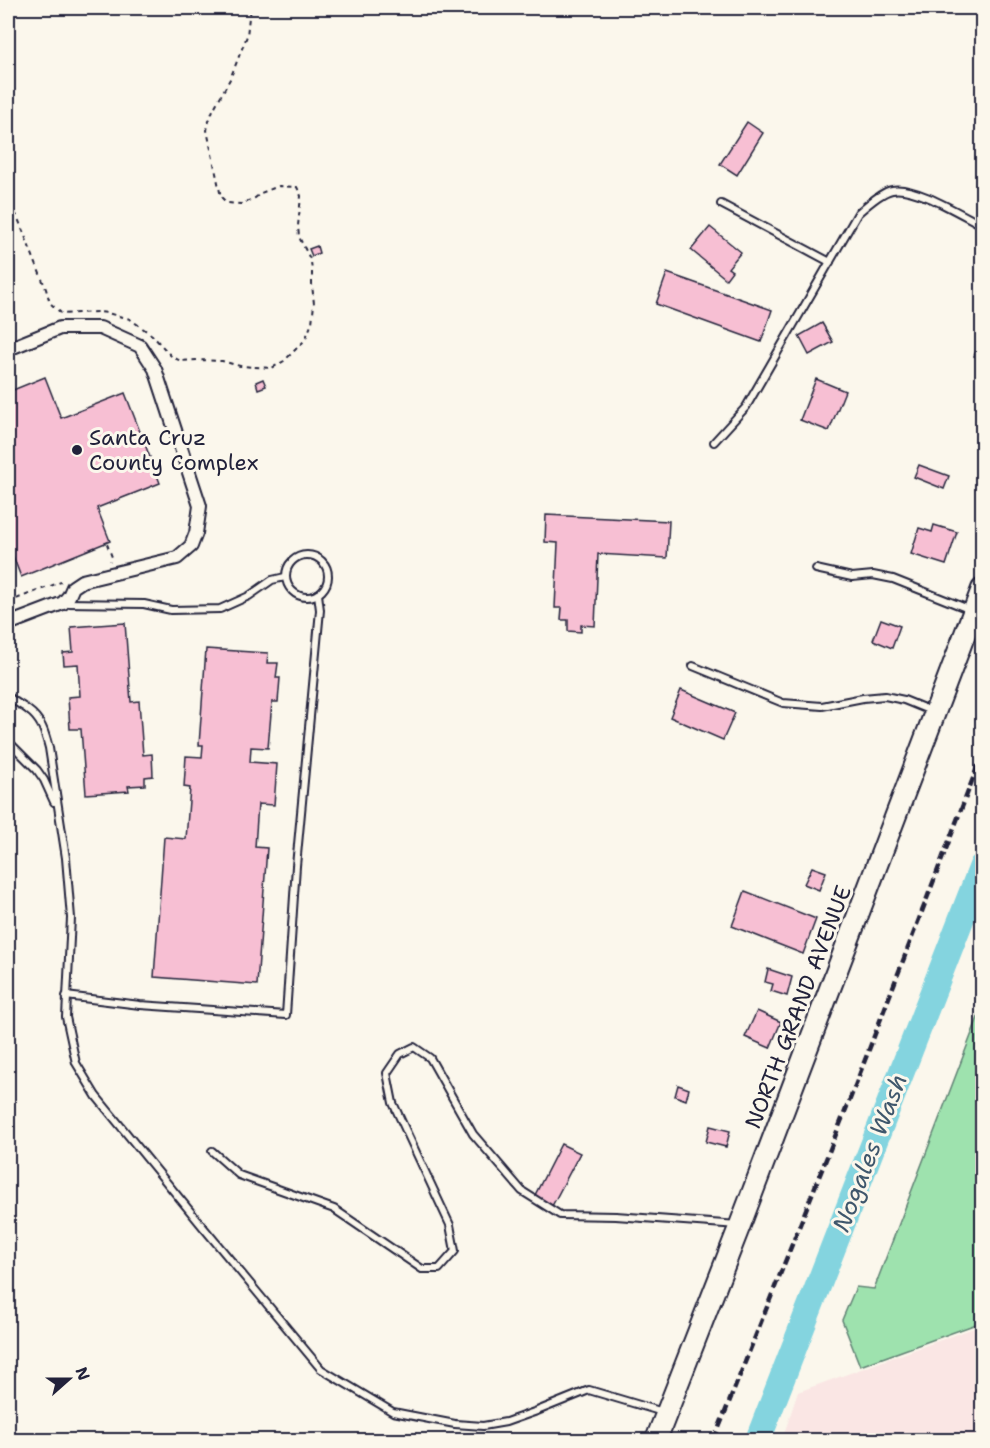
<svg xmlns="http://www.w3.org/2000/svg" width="990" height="1448" font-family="'Shantell Sans',sans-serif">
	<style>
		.built { fill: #fae6e4 }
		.green { fill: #9ee2ae; stroke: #608274; stroke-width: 1.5 }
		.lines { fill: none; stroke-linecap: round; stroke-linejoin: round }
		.river { stroke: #84d4df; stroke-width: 26 }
		.building { fill: #f7bfd3; stroke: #22223b; stroke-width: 1.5 }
		.service-casing { stroke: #22223b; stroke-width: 10 }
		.minor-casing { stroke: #22223b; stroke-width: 16 }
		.primary-casing { stroke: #22223b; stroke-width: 24 }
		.path { stroke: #22223b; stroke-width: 2; stroke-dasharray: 4.5 4.5; stroke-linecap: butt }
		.service { stroke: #fbf7ec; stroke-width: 6 }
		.minor { stroke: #fbf7ec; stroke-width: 12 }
		.primary { stroke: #fbf7ec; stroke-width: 20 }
		.rail { stroke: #22223b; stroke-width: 4.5; stroke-dasharray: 9 4.5; stroke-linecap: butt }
		.poi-dot { fill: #22223b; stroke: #fbf7ec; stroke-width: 2 }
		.labels { text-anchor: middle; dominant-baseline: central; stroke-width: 6; stroke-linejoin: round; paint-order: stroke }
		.poi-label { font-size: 22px; fill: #22223b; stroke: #fbf7ec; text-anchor: start }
		.street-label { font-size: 22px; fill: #22223b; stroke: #fbf7ec }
		.water-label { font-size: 24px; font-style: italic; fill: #3f576c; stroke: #fbf7ec }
	</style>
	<rect width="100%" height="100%" fill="#fbf7ec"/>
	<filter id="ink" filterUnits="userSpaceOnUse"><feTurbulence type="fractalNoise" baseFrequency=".0167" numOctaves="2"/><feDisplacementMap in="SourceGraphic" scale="12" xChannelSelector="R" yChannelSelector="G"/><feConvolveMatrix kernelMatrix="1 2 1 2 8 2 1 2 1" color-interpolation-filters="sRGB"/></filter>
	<g filter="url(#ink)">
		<path class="built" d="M 982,1325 L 982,1440 L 782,1440 L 798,1392 Z"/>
		<path class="green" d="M 982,1007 L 982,1322 L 860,1366 L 842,1320 L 856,1287 L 874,1289 Z"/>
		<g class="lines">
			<path class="river" d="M 758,1440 L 982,866"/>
		</g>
		<g class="building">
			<path d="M 747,122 L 763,133 L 737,175 L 720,164 Z"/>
			<path d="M 710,227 L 741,252 L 728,268 L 732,271 L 726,279 L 691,250 Z"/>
			<path d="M 317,246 L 319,253 L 312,256 L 309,249 Z"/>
			<path d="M 667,273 L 772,310 L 761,342 L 656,304 Z"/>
			<path d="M 822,323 L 833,342 L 809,355 L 799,336 Z"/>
			<path d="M 982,336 L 982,359 L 974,356 Z"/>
			<path d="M 45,377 L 61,418 L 125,393 L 160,483 L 97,508 L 110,541 L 21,577 L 8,543 L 8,392 Z"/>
			<path d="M 263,379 L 266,386 L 258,389 L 256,382 Z"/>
			<path d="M 816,379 L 845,391 L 829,431 L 800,420 Z"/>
			<path d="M 919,465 L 949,476 L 944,489 L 914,477 Z"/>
			<path d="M 546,515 L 669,521 L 667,558 L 598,554 L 595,626 L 581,625 L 581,632 L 568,631 L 568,620 L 561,620 L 562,608 L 555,608 L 558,543 L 545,542 Z"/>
			<path d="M 934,525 L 957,532 L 946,565 L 911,554 L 919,528 L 932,532 Z"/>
			<path d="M 881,619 L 900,626 L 892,648 L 873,640 Z"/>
			<path d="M 125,623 L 131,702 L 139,701 L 143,755 L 152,754 L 153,776 L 145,777 L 145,785 L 128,786 L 129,791 L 86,794 L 81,729 L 70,729 L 68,697 L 80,696 L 78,664 L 64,665 L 63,653 L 73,652 L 71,627 Z"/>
			<path d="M 206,649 L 268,653 L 267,663 L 278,663 L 276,678 L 280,678 L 278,702 L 272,702 L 268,748 L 251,747 L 250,762 L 277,764 L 274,805 L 258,804 L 255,847 L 267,848 L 257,985 L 154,977 L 164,837 L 186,839 L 190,788 L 184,787 L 186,756 L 202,757 L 203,745 L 199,745 Z"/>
			<path d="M 681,690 L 735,713 L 723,740 L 670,717 Z"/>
			<path d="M 812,867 L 826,872 L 819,890 L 804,884 Z"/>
			<path d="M 745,891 L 816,919 L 803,954 L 732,926 Z"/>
			<path d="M 768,969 L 792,977 L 787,996 L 771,991 L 773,984 L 765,982 Z"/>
			<path d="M 757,1011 L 781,1022 L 770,1048 L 745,1037 Z"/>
			<path d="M 678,1085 L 689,1089 L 686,1100 L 675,1096 Z"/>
			<path d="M 710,1126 L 730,1131 L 726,1147 L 706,1142 Z"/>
			<path d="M 561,1144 L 580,1153 L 552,1206 L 534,1197 Z"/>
		</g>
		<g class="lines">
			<g class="service-casing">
				<g id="service">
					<path d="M 721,204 L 830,262"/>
					<path d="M 714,442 L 746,407 L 858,213 C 866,206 881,192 892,190 C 914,185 962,215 982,225"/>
					<circle cx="307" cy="576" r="21"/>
					<path d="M 816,569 L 852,577 L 873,575 L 893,579 L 971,610"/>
					<path d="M 64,603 L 144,604 L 171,610 L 220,609 L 249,596 L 272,580 L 285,577"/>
					<path d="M 693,666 L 783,703 L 822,706 L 863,698 L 885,696 L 904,700 L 931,711"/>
					<path d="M 8,696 C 14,702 22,705 28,710 C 42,720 45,733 49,748 L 66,858 L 71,918 L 66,1017 L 76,1063 L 96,1096 L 203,1227 L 321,1369 L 393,1412 L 455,1424 L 483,1426 L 506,1422 L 537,1411 L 589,1390 L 663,1412"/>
					<path d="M 8,739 L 10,743 L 37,770 L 44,780 L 54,802"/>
					<path d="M 66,996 L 140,1005 L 286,1015 L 296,866 L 320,610 L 318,594"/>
					<path d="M 212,1151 L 239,1175 L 334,1209 L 422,1269 L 439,1269 L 455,1251 L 450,1225 L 393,1103 L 387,1073 L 400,1054 L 414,1047 L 430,1058 L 473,1134 L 522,1191 L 560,1215 L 616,1216 L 738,1225"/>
				</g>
			</g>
			<g class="minor-casing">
				<path id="minor" d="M 8,349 L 60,328 L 100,328 L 140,346 L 155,369 L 200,506 L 196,533 L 191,546 L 177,558 L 82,581 L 73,587 L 69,596 L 63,603 L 8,624"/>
			</g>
			<g class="primary-casing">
				<path id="primary" d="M 656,1440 L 740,1225 L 982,589"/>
			</g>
			<g class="path">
				<path d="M 8,206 L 17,216 L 46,289 L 50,303 L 62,314 L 98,312 L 107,313 L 130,319 L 152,335 L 172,357 L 181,361 L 197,360 L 222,361 L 240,366 L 272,368 L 284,361 L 305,340 L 312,323 L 314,304 L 312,284 L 312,272 L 311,261 L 299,237 L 298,226 L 301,196 L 297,187 L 279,186 L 261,193 L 255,198 L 241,204 L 227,203 L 221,197 L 207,130 L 209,121 L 213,110 L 230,79 L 247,36 L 249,17 L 252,8"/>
				<path d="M 107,544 L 112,557 L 110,561"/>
				<path d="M 8,602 L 61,582"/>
			</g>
			<use href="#service" class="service"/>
			<use href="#minor" class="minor"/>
			<use href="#primary" class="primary"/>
			<path class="rail" d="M 714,1440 L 850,1099 L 982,755"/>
		</g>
	</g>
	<circle class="poi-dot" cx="77" cy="450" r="6"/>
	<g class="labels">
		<g class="poi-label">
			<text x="89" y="437">Santa Cruz<tspan x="89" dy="25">County Complex</tspan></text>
		</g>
		<g class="street-label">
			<text transform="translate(798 1007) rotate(-69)">NORTH GRAND AVENUE</text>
		</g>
		<g class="water-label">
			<text transform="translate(870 1153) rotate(-69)">Nogales Wash</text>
		</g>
	</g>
	<rect width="990" height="1448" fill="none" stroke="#fbf7ec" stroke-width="30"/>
	<rect x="15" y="15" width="960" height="1418" fill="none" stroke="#22223b" stroke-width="2" filter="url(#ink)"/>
	<g transform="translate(69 1379) rotate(69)" stroke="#fbf7ec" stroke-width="4.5" paint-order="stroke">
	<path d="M0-4.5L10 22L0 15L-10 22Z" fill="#22223b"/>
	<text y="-9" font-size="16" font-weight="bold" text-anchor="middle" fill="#22223b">N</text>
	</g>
</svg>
